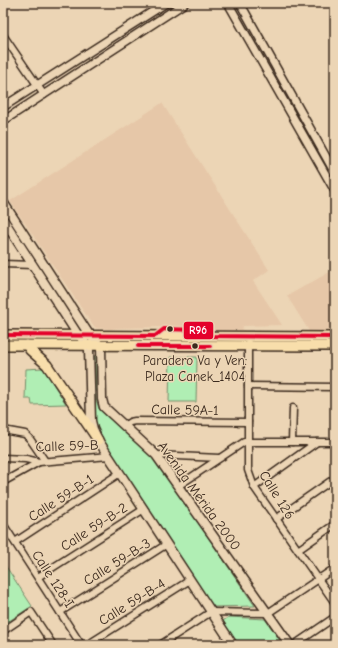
<svg xmlns="http://www.w3.org/2000/svg" width="338" height="648" font-family="'Comic Neue',sans-serif">
	<style>
		.built { fill: #e6c7a8 }
		.green { fill: #b0eeb4; stroke: #768c69 }
		.lines { fill: none; stroke-linecap: round; stroke-linejoin: round }
		.minor-casing { stroke: #3b2a1e; stroke-width: 9 }
		.tertiary-casing { stroke: #3b2a1e; stroke-width: 10 }
		.secondary-casing { stroke: #3b2a1e; stroke-width: 11 }
		.primary-casing { stroke: #3b2a1e; stroke-width: 12 }
		.minor { stroke: #ecd5b5; stroke-width: 6 }
		.tertiary { stroke: #ecd5b5; stroke-width: 7 }
		.secondary { stroke: #ecd5b5; stroke-width: 8 }
		.primary { stroke: #f8deab; stroke-width: 9 }
		.bus-1-casing { stroke: #ecd5b5; stroke-width: 7 }
		.bus-1 { stroke: #e4002b; stroke-width: 4 }
		.bus-dot { fill: #3b2a1e; stroke: #ecd5b5; stroke-width: 1.5 }
		.labels { text-anchor: middle; dominant-baseline: central; stroke-width: 3; stroke-linejoin: round; paint-order: stroke }
		.bus-label { font-size: 13px; fill: #3b2a1e; stroke: #ecd5b5 }
		.street-label { font-size: 14px; fill: #3b2a1e; stroke: #ecd5b5 }
		.line-badge { stroke: #ecd5b5; stroke-width: 1.5 }
		.badge-label { font-size: 11px; text-anchor: middle; font-weight: bold; fill: #fff }
	</style>
	<rect width="100%" height="100%" fill="#ecd5b5"/>
	<filter id="ink" filterUnits="userSpaceOnUse"><feTurbulence type="fractalNoise" baseFrequency=".025" numOctaves="2"/><feDisplacementMap in="SourceGraphic" scale="8" xChannelSelector="R" yChannelSelector="G"/><feConvolveMatrix kernelMatrix="1 2 1 2 8 2 1 2 1" color-interpolation-filters="sRGB"/></filter>
	<g filter="url(#ink)">
		<g class="built">
			<path d="M 162,103 L 269,270 L 253,281 L 282,325 L 243,326 L 242,330 L 215,330 L 203,326 L 118,328 L 110,329 L 96,328 L 92,324 L 10,201 Z"/>
			<path d="M 335,269 L 335,331 L 309,331 L 287,296 Z"/>
		</g>
		<g class="green">
			<path d="M 95,356 L 96,399 L 99,409 L 155,460 L 255,606 L 212,607 L 100,439 L 95,423 L 94,410 Z"/>
			<path d="M 170,357 L 197,357 L 196,402 L 169,402 Z"/>
			<path d="M 43,368 L 66,404 L 32,405 L 31,399 L 25,399 L 26,369 Z"/>
			<path d="M 3,562 L 32,606 L 3,625 Z"/>
			<path d="M 229,617 L 265,619 L 283,645 L 236,645 L 221,622 Z"/>
		</g>
		<g class="lines">
			<g class="minor-casing">
				<g id="minor">
					<path d="M 3,35 L 44,95"/>
					<path d="M 3,264 L 33,265"/>
					<path d="M 248,343 L 248,470 L 254,487 L 335,603"/>
					<path d="M 248,386 L 335,387"/>
					<path d="M 124,426 L 130,422 L 135,421 L 248,422"/>
					<path d="M 3,430 L 25,434 L 30,439 L 45,461"/>
					<path d="M 292,442 L 293,408"/>
					<path d="M 156,455 L 219,458"/>
					<path d="M 3,458 L 26,459 L 39,462 L 109,456"/>
					<path d="M 3,482 L 39,462"/>
					<path d="M 178,486 L 244,442 L 335,442"/>
					<path d="M 254,487 L 317,442"/>
					<path d="M 276,519 L 335,478"/>
					<path d="M 3,524 L 80,643 L 84,645"/>
					<path d="M 15,542 L 120,473"/>
					<path d="M 298,550 L 335,524"/>
					<path d="M 38,577 L 144,509"/>
					<path d="M 60,612 L 167,544"/>
					<path d="M 3,631 L 31,612 L 53,645"/>
					<path d="M 87,645 L 190,580"/>
					<path d="M 160,645 L 211,612 L 268,613 L 335,568"/>
					<path d="M 294,645 L 335,617"/>
				</g>
			</g>
			<g class="tertiary-casing">
				<g id="tertiary">
					<path d="M 228,3 L 335,191"/>
					<path d="M 240,3 L 335,173"/>
					<path d="M 3,107 L 166,3"/>
					<path d="M 3,121 L 185,3"/>
				</g>
			</g>
			<g class="secondary-casing">
				<g id="secondary">
					<path d="M 3,202 L 90,336 L 101,346 L 102,399 L 104,407 L 156,455 L 290,645"/>
					<path d="M 3,219 L 76,332 L 88,346 L 89,350 L 91,421 L 93,429 L 98,440 L 233,645"/>
				</g>
			</g>
			<g class="primary-casing">
				<g id="primary">
					<path d="M 3,335 L 335,337"/>
					<path d="M 3,345 L 335,346"/>
					<path d="M 27,345 L 30,350 L 47,365 L 98,440"/>
				</g>
			</g>
			<use href="#minor" class="minor"/>
			<use href="#tertiary" class="tertiary"/>
			<use href="#secondary" class="secondary"/>
			<use href="#primary" class="primary"/>
			<g class="bus-1-casing">
				<g id="bus-1">
					<path d="M 3,335 L 155,336 L 164,329 L 198,330 L 212,336 L 335,337"/>
					<path d="M 138,346 L 210,346"/>
				</g>
			</g>
			<use href="#bus-1" class="bus-1"/>
		</g>
	</g>
	<g class="bus-dot">
		<circle cx="170" cy="329" r="3.5"/>
		<circle cx="195" cy="346" r="3.5"/>
	</g>
	<g class="labels">
		<g class="bus-label">
			<text x="195" y="360">Paradero Va y Ven:<tspan x="195" dy="16">Plaza Canek_1404</tspan></text>
		</g>
		<g class="street-label">
			<text transform="translate(185 410) rotate(1)">Calle 59A-1</text>
			<text transform="translate(67 446) rotate(-2)">Calle 59-B</text>
			<text transform="translate(277 495) rotate(58)">Calle 126</text>
			<text transform="translate(199 496) rotate(54)">Avenida Mérida 2000</text>
			<text transform="translate(61 498) rotate(-33)">Calle 59-B-1</text>
			<text transform="translate(94 527) rotate(-33)">Calle 59-B-2</text>
			<text transform="translate(117 562) rotate(-32)">Calle 59-B-3</text>
			<text transform="translate(53 579) rotate(57)">Calle 128-I</text>
			<text transform="translate(132 602) rotate(-32)">Calle 59-B-4</text>
		</g>
	</g>
	<rect class="line-badge" x="183" y="321" width="31" height="19" rx="4" fill="#e4002b"/>
	<g class="badge-label">
		<text x="198" y="334">R96</text>
	</g>
	<rect width="338" height="648" fill="none" stroke="#ecd5b5" stroke-width="16"/>
	<rect x="8" y="8" width="322" height="632" fill="none" stroke="#3b2a1e" stroke-width="1.5" filter="url(#ink)"/>
</svg>
